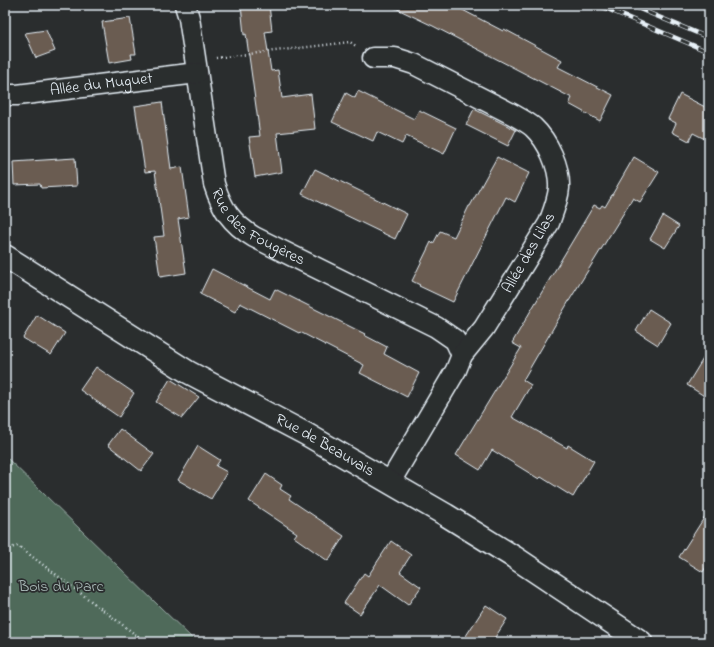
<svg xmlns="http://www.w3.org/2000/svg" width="714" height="647" font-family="'Indie Flower',sans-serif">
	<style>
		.green { fill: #4f6a5a; stroke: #9caea9 }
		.building { fill: #6a5c51; stroke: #e8f1f8 }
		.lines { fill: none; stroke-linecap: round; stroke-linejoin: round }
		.street-casing { stroke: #e8f1f8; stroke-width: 23 }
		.secondary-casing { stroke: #e8f1f8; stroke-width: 25 }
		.path { stroke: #e8f1f8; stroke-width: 2.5; stroke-dasharray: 1 3; stroke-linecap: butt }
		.street { stroke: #2a2d2e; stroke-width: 20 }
		.secondary { stroke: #2a2d2e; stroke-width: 22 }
		.rail-casing { stroke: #e8f1f8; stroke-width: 4.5 }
		.rail { stroke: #2a2d2e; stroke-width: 3; stroke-dasharray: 9; stroke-linecap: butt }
		.labels { text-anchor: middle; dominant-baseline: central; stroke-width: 3.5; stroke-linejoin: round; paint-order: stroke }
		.street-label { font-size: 16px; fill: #e8f1f8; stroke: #2a2d2e }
		.park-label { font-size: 16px; fill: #abbbb9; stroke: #2a2d2e }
	</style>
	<rect width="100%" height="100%" fill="#2a2d2e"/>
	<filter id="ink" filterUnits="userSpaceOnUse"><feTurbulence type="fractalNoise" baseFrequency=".025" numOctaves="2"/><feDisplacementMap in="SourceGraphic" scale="8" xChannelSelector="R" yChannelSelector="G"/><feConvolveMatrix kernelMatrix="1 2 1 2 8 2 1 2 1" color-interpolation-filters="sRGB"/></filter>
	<g filter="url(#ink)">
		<path class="green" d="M 5,456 L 196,642 L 5,642 Z"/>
		<g class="building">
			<path d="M 241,5 L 269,5 L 272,31 L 265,32 L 271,71 L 278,70 L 282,98 L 311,94 L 315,129 L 277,133 L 282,172 L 255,177 L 249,137 L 260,136 L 246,34 L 244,35 Z"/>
			<path d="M 389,5 L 453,5 L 503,31 L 504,29 L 562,60 L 558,67 L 613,95 L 600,121 L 569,104 L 572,98 L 433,26 Z"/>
			<path d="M 130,18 L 136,54 L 131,54 L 132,59 L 109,63 L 102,22 Z"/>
			<path d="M 46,30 L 55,51 L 36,58 L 25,33 Z"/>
			<path d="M 358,91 L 414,119 L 419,110 L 456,128 L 444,154 L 406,136 L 402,144 L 377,132 L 373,141 L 332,122 L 346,93 L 355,98 Z"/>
			<path d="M 680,94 L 709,109 L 709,141 L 693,133 L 689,141 L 672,132 L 676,123 L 668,119 Z"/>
			<path d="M 162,102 L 171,169 L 182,167 L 189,217 L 178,219 L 186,273 L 160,277 L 154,237 L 164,236 L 155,171 L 145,172 L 135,106 Z"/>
			<path d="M 474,109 L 516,130 L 508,146 L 466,125 Z"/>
			<path d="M 497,157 L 529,173 L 515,202 L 506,197 L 453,302 L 419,286 L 420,285 L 412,281 L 431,242 L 433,244 L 440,231 L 454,237 L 469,206 L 470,206 Z"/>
			<path d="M 634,157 L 659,172 L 640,202 L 633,198 L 569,301 L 523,380 L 531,385 L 512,417 L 567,448 L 568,445 L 594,461 L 573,497 L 541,477 L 539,479 L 492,450 L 480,470 L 456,455 L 521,348 L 512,343 L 530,312 L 594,205 L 600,208 L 602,205 L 605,207 Z"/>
			<path d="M 75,158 L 77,186 L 41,188 L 40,184 L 14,185 L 13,162 Z"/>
			<path d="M 315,169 L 407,214 L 395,239 L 302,194 Z"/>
			<path d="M 663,216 L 679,226 L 665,248 L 650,239 Z"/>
			<path d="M 212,269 L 270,299 L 275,289 L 365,334 L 364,335 L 387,347 L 384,354 L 419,373 L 407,397 L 360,373 L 364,365 L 300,332 L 299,333 L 240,303 L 235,312 L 200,294 Z"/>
			<path d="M 649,309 L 671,323 L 658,345 L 636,331 Z"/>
			<path d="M 37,315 L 65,333 L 51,355 L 23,338 Z"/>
			<path d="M 709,349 L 709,399 L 687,385 Z"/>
			<path d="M 96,367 L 134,393 L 119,417 L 80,390 Z"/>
			<path d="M 170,379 L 199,397 L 182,418 L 156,402 Z"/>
			<path d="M 120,429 L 154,454 L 141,471 L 108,445 Z"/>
			<path d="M 198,446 L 220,460 L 216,466 L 227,472 L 211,499 L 178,480 Z"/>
			<path d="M 266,474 L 282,485 L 280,489 L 291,496 L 289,499 L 344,536 L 328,561 L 294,537 L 297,533 L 249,501 Z"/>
			<path d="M 709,510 L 709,562 L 703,572 L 679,557 Z"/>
			<path d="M 391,541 L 411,555 L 400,572 L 421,587 L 408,605 L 380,585 L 360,614 L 344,603 L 364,573 L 368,576 Z"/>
			<path d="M 486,605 L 507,619 L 492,642 L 462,642 Z"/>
		</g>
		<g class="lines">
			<g class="street-casing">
				<g id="street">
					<path id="s1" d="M 185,5 L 189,18 L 214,184 C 222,209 231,223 254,237 L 436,327 L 455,340 L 462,355"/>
					<path d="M 373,58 L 395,58 L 414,64 L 512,114 C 519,118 527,122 533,127 C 548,141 560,167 559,188 C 558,200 553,212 549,223 L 484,328 L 462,355 L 456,370 L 390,482"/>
					<path id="s2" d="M 5,95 L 17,95 L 197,73"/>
				</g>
			</g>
			<g class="secondary-casing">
				<g id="secondary">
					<path id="s3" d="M 5,256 L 188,372 L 306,434 L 446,515 L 514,557 L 641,642"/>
				</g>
			</g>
			<g class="path">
				<path d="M 216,58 L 350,42 L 356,46"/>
				<path d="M 5,549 L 18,546 L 136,635 L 143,642"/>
			</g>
			<use href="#street" class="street"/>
			<use href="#secondary" class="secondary"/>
			<g class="rail-casing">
				<g id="rail">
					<path d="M 598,5 L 709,52"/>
					<path d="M 630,5 L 709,38"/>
				</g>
			</g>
			<use href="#rail" class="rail"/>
		</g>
	</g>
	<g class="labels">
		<g class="street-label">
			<text stroke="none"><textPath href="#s2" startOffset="97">Allée du Muguet</textPath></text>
			<text stroke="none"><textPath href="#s1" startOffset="246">Rue des Fougères</textPath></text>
			<text transform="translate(529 253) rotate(-60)">Allée des Lilas</text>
			<text stroke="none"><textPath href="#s3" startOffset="372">Rue de Beauvais</textPath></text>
		</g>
		<g class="park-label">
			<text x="61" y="587">Bois du Parc</text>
		</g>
	</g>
	<rect width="714" height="647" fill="none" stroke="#2a2d2e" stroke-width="20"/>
	<rect x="10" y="10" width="694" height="627" fill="none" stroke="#e8f1f8" stroke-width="1.5" filter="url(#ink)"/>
</svg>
